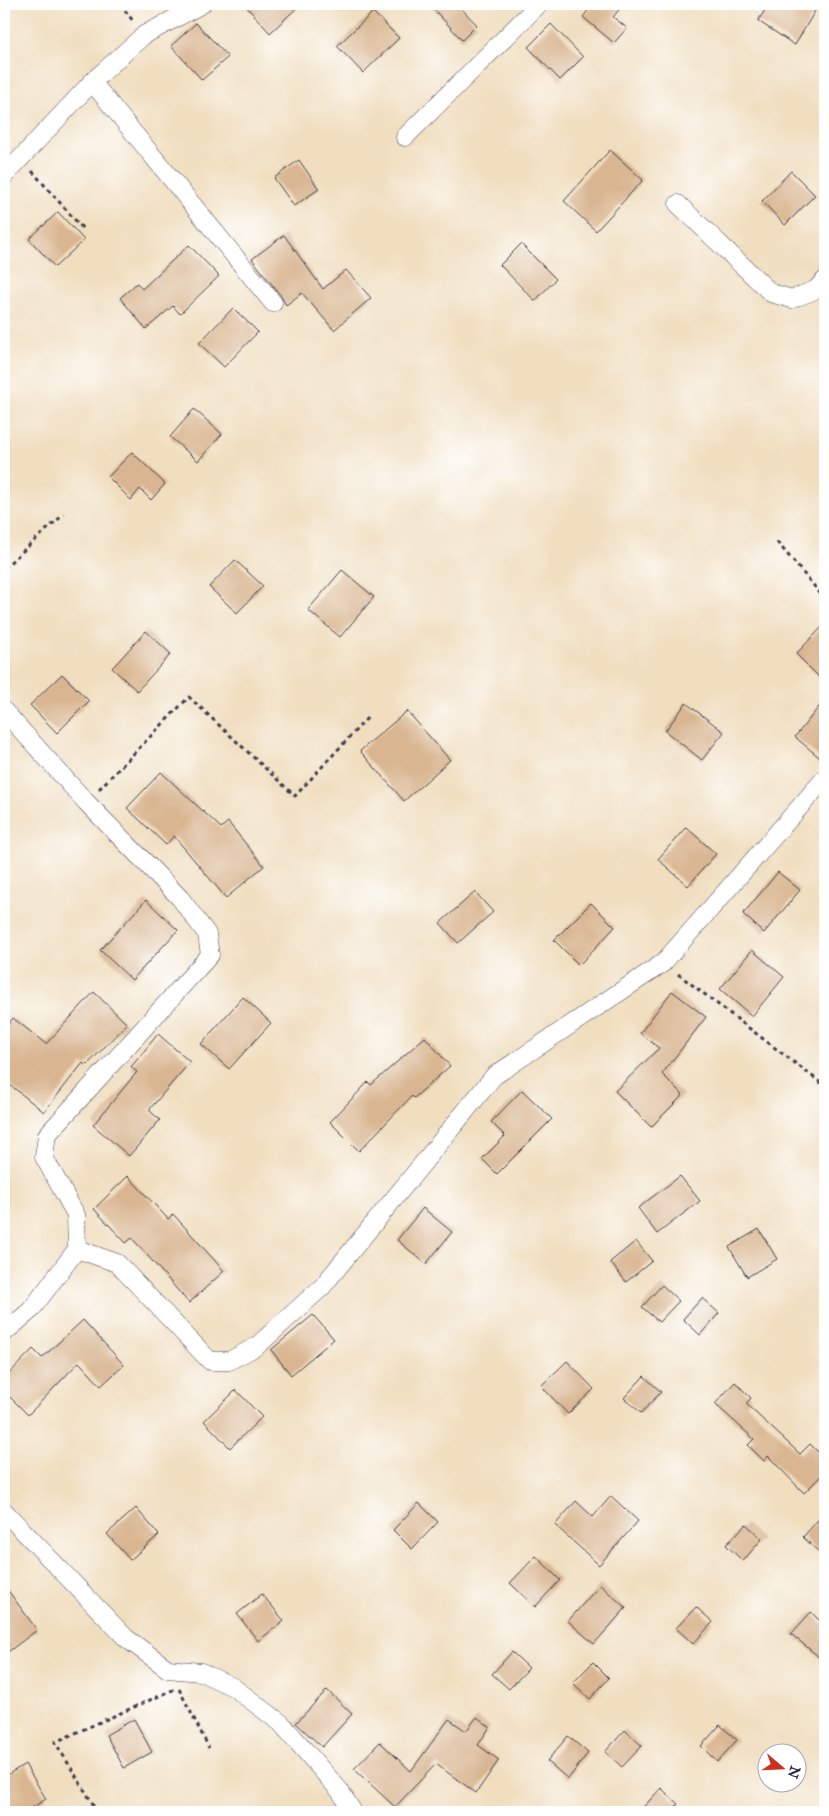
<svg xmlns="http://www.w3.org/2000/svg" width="829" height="1816" font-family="'IM FELL Great Primer',serif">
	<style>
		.building { fill: #d9b691 }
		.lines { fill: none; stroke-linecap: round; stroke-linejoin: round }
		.minor-casing { stroke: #413e4f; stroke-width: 19 }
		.path { stroke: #413e4f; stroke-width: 3; stroke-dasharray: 4 4; stroke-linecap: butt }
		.minor { stroke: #fff; stroke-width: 18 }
	</style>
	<rect width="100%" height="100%" fill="#fff"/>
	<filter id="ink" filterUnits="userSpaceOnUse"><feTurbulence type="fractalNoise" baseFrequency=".02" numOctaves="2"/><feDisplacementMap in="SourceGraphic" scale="10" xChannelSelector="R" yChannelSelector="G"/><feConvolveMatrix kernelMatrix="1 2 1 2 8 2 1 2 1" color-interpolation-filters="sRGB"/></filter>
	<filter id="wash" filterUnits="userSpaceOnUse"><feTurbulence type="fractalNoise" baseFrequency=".0096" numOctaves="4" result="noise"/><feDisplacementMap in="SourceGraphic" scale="20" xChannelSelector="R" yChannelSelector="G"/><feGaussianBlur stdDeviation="1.12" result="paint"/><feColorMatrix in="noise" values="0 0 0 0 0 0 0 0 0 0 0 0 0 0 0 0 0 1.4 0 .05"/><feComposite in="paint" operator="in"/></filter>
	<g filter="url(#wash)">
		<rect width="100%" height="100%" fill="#f0debf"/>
		<g id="blocks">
			<g class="building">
				<path d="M 244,4 L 301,4 L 270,33 Z"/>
				<path d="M 429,4 L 457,4 L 477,25 L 462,40 Z"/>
				<path d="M 593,4 L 624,4 L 613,17 L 627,28 L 614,43 L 583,17 Z"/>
				<path d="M 769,4 L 819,4 L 795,45 L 758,21 Z"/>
				<path d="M 373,12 L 399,38 L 363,73 L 337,46 Z"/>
				<path d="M 196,23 L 228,57 L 202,80 L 171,46 Z"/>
				<path d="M 551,24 L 583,57 L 560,80 L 528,47 Z"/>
				<path d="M 610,150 L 643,180 L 596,231 L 564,201 Z"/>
				<path d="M 299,160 L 319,189 L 294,206 L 274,178 Z"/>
				<path d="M 791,171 L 815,195 L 785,225 L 762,201 Z"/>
				<path d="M 58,212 L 84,240 L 55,267 L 29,239 Z"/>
				<path d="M 284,235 L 323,289 L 346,270 L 371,298 L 334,330 L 302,293 L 286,305 L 281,296 L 252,259 Z"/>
				<path d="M 521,244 L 556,279 L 535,301 L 500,265 Z"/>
				<path d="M 189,245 L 219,276 L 180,314 L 173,306 L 146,329 L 120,298 L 137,283 L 142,289 Z"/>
				<path d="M 233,308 L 258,332 L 224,367 L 199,343 Z"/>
				<path d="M 194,409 L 222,434 L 198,461 L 170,437 Z"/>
				<path d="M 132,452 L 165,484 L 151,500 L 140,489 L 131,500 L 108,477 Z"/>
				<path d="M 235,560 L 263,586 L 237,613 L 209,587 Z"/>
				<path d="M 342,570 L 374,597 L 340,637 L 308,610 Z"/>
				<path d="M 825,624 L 825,683 L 796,654 Z"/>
				<path d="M 146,631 L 171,654 L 137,691 L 112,668 Z"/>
				<path d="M 62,674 L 89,701 L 57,733 L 30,705 Z"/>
				<path d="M 825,699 L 825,762 L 795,737 Z"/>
				<path d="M 686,703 L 724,732 L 702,760 L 665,731 Z"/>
				<path d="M 407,711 L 450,760 L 404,801 L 360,751 Z"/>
				<path d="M 161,772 L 221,828 L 228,822 L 264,866 L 226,898 L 174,836 L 166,845 L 127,808 Z"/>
				<path d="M 686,827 L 716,854 L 688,886 L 658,859 Z"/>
				<path d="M 778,872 L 800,890 L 764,933 L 743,914 Z"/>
				<path d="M 475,892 L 493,912 L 458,943 L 440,923 Z"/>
				<path d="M 146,900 L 178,930 L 132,980 L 100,950 Z"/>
				<path d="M 591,903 L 615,927 L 579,965 L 554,940 Z"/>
				<path d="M 752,950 L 784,977 L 752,1016 L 720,989 Z"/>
				<path d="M 672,991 L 706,1017 L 662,1074 L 683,1095 L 651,1127 L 615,1091 L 659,1048 L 640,1033 Z"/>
				<path d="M 94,992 L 127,1024 L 86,1066 L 83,1063 L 44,1112 L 4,1080 L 4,1030 L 13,1018 L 46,1044 Z"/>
				<path d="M 243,997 L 271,1023 L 229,1069 L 201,1044 Z"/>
				<path d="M 158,1034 L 190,1062 L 149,1110 L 160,1120 L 129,1156 L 93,1125 L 137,1072 L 131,1067 Z"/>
				<path d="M 425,1037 L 450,1066 L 414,1098 L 412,1096 L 359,1151 L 330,1122 L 368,1082 L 371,1085 Z"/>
				<path d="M 522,1090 L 552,1119 L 497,1174 L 482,1159 L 505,1136 L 491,1122 Z"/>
				<path d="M 128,1176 L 168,1219 L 173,1214 L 224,1271 L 189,1303 L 132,1238 L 126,1243 L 94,1209 Z"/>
				<path d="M 680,1176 L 700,1201 L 657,1234 L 638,1208 Z"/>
				<path d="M 423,1208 L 452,1232 L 426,1264 L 397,1240 Z"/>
				<path d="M 759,1229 L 777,1259 L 747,1277 L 729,1247 Z"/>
				<path d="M 636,1241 L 652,1261 L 626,1282 L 610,1262 Z"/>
				<path d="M 662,1285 L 679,1301 L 659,1322 L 642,1307 Z"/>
				<path d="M 702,1298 L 719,1313 L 700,1335 L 683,1319 Z"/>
				<path d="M 313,1315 L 334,1339 L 291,1375 L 271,1350 Z"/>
				<path d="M 83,1320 L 124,1365 L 101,1386 L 79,1362 L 28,1415 L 4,1391 L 4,1379 L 33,1349 L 42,1358 Z"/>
				<path d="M 567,1361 L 594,1389 L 568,1414 L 541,1386 Z"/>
				<path d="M 644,1376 L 661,1392 L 641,1413 L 624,1398 Z"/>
				<path d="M 735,1382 L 751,1398 L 746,1404 L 800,1454 L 810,1444 L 825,1459 L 825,1472 L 804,1493 L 768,1456 L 764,1461 L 748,1445 L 754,1439 L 715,1404 Z"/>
				<path d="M 236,1390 L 262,1417 L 230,1448 L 204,1421 Z"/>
				<path d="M 611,1496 L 638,1521 L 599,1565 L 555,1525 L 576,1501 L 593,1517 Z"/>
				<path d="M 419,1503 L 438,1522 L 412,1549 L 393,1530 Z"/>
				<path d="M 136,1508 L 159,1535 L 130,1560 L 107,1534 Z"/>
				<path d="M 825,1512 L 825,1558 L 803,1537 Z"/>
				<path d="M 746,1524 L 762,1539 L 743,1561 L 726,1545 Z"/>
				<path d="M 536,1556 L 560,1580 L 535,1607 L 510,1583 Z"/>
				<path d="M 4,1585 L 37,1630 L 4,1655 Z"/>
				<path d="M 600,1585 L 626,1608 L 594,1644 L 568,1621 Z"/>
				<path d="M 262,1594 L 284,1621 L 258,1641 L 237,1614 Z"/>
				<path d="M 696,1607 L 713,1622 L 693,1644 L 676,1628 Z"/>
				<path d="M 811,1612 L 825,1626 L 825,1662 L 791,1634 Z"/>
				<path d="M 512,1652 L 529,1668 L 509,1689 L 492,1674 Z"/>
				<path d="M 593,1662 L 609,1678 L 590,1699 L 573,1683 Z"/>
				<path d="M 327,1690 L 352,1714 L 322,1747 L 296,1723 Z"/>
				<path d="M 477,1717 L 490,1727 L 478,1745 L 499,1760 L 476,1793 L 436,1764 L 395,1807 L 354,1769 L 380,1742 L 411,1771 L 449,1719 L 466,1731 Z"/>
				<path d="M 134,1719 L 152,1752 L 124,1768 L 106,1735 Z"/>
				<path d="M 720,1725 L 737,1740 L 717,1762 L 701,1746 Z"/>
				<path d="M 625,1730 L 642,1746 L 622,1767 L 605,1752 Z"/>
				<path d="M 568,1736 L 588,1753 L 568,1779 L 547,1761 Z"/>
				<path d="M 25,1764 L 46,1799 L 25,1812 L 4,1812 L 4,1777 Z"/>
				<path d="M 661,1788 L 678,1804 L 670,1812 L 639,1812 Z"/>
			</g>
		</g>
	</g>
	<g filter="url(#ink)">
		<use href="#blocks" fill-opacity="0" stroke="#413e4f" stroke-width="1"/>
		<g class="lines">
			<g class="minor-casing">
				<g id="minor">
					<path d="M 92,82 L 273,303"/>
					<path d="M 405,137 L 539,4"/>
					<path d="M 4,176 L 92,82 L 144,35 L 202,4"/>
					<path d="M 678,204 L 771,293 L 792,299 L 815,290 L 825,280"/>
					<path d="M 4,711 L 86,802 L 180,898 L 207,934 L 210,955 L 47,1135 L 44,1157 L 76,1215 L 77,1249 L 31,1310 L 4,1333"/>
					<path d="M 77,1249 L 117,1263 L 210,1361 L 229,1361 L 257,1346 L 322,1287 L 494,1076 L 663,963 L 825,778"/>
					<path d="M 4,1511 L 126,1638 L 168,1669 L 201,1672 L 233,1687 L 281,1723 L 340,1791 L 353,1812"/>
				</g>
			</g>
			<g class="path">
				<path d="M 120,4 L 133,21"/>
				<path d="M 32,171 L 83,229"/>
				<path d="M 777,542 L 825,599"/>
				<path d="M 4,568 L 64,514"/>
				<path d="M 99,789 L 189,697 L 295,796 L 368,717"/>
				<path d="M 678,974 L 825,1086"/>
				<path d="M 179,1689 L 209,1748"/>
				<path d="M 98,1812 L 55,1742 L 175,1689"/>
			</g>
			<use href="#minor" class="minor"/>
		</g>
	</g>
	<rect width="829" height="1816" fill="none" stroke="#fff" stroke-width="20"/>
	<g transform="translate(782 1768) rotate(109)"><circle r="24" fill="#ffffff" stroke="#a7a7b1"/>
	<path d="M0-4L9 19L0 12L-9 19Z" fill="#c8321e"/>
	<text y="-8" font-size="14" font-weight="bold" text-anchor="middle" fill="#22223b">N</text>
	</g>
</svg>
